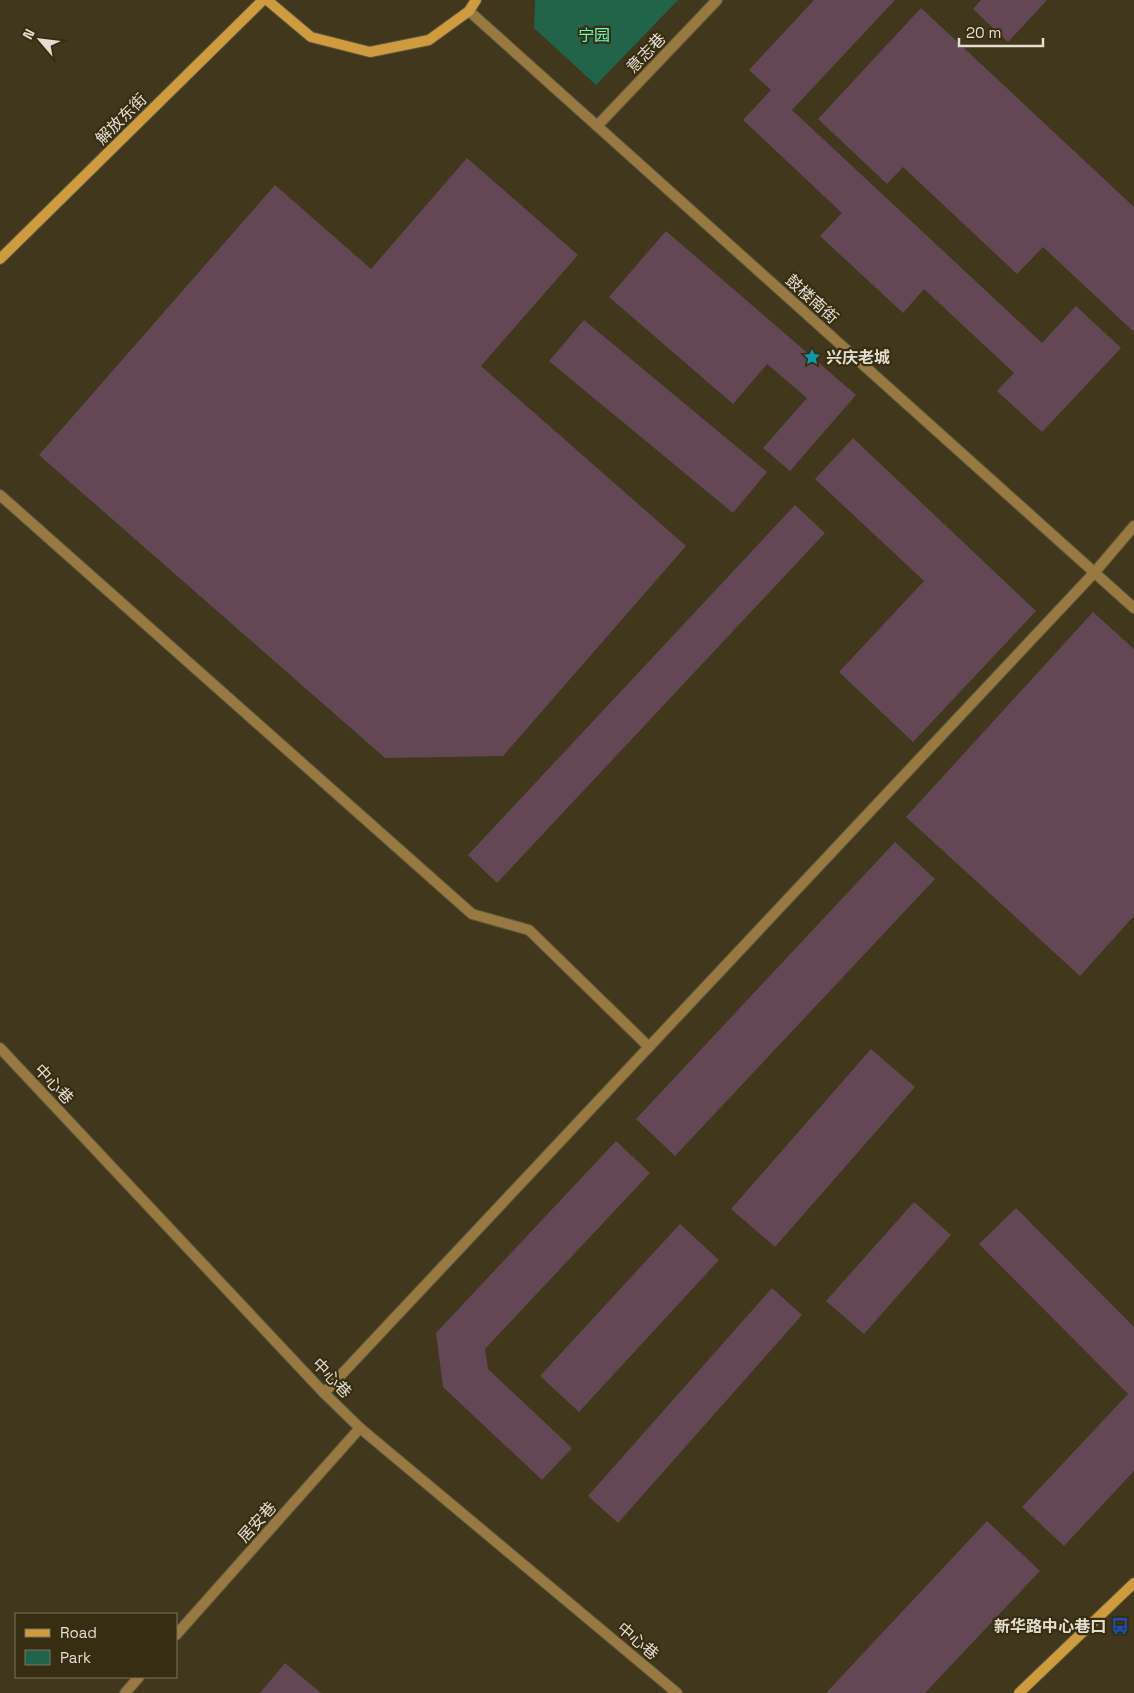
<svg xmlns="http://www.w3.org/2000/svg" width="1134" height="1693" font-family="'Space Grotesk','Noto Sans SC',sans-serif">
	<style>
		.green { fill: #226449 }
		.building { fill: #634754 }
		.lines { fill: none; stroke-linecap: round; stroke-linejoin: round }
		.street-casing { stroke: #5d553d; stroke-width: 12 }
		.secondary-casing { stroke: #5d553d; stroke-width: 12 }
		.street { stroke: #987942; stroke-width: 10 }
		.secondary { stroke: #ce9c3e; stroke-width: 10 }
		.labels { text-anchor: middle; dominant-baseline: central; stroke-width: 4.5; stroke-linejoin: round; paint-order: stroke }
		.park-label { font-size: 16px; fill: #6effc1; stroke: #362d13 }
		.street-label { font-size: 16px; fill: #e3decf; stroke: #362d13 }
		.poi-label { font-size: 16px; font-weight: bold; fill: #e3decf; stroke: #362d13; text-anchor: start }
	</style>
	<rect width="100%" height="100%" fill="#40371d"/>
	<path class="green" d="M 535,0 L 678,0 L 596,85 L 534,28 Z"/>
	<g class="building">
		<path d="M 814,0 L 895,0 L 792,110 L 1042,343 L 1076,306 L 1121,348 L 1042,432 L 997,391 L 1014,373 L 924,289 L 903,313 L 820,236 L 842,213 L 743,120 L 771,90 L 749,70 Z"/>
		<path d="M 981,0 L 1047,0 L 1008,42 L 973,9 Z"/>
		<path d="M 921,8 L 1134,207 L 1134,332 L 1043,247 L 1017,274 L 903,167 L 887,184 L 818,119 Z"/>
		<path d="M 467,158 L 578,255 L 481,366 L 686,546 L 503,756 L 385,758 L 39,455 L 275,185 L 371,269 Z"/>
		<path d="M 666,231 L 856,395 L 790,471 L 763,448 L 807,398 L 767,364 L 733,404 L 609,297 Z"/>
		<path d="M 584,320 L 767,472 L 733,513 L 549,361 Z"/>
		<path d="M 853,438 L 1036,611 L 913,742 L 839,672 L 924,581 L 815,479 Z"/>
		<path d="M 795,505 L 825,533 L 497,883 L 468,855 Z"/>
		<path d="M 1093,612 L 1134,649 L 1134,916 L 1080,976 L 906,817 Z"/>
		<path d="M 895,842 L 935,879 L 675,1156 L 636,1119 Z"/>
		<path d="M 871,1049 L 915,1087 L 775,1247 L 731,1209 Z"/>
		<path d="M 616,1141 L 650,1173 L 485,1349 L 488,1369 L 572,1448 L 542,1480 L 443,1387 L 436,1333 Z"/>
		<path d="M 914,1202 L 951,1235 L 864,1334 L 826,1301 Z"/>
		<path d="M 1016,1208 L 1134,1327 L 1134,1471 L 1064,1546 L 1022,1507 L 1128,1394 L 979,1244 Z"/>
		<path d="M 680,1224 L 719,1260 L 579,1412 L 540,1376 Z"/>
		<path d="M 772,1288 L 802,1315 L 618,1523 L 588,1496 Z"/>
		<path d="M 987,1521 L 1040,1571 L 925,1693 L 826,1693 Z"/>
		<path d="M 285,1663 L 321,1693 L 260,1693 Z"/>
	</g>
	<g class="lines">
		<g class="street-casing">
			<g id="street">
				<path d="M 469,11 L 1134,608"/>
				<path d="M 597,126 L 717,0"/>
				<path d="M 0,495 L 472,914 L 529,930 L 649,1047"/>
				<path d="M 0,1048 L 324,1393 L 360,1428 L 677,1693"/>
				<path d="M 324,1393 L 1094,573 L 1134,526"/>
				<path d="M 176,1635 L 360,1428"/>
				<path d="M 125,1693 L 139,1677"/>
			</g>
		</g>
		<g class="secondary-casing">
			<g id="secondary">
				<path d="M 267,0 L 311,37 L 370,52 L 429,40 L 469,11 L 476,0"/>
				<path d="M 0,259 L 263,0"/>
				<path d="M 1019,1693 L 1134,1583"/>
			</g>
		</g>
		<use href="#street" class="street"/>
		<use href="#secondary" class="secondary"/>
	</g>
	<defs>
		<g id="sight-bare" transform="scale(1.35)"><path d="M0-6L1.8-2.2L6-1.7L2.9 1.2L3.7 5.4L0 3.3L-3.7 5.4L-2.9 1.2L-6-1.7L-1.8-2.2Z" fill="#0f9aa8" stroke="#362d13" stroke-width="2.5" paint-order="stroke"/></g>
		<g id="bus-bare" transform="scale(1.35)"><path d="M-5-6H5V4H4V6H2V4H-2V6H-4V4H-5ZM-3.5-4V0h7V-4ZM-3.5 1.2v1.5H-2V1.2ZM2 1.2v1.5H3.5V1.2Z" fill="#1a4fb4" stroke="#362d13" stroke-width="2.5" paint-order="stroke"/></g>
	</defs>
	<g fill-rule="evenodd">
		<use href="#sight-bare" x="812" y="357"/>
		<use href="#bus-bare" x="1120" y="1626"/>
	</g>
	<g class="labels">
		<g class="park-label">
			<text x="594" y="35">宁园</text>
		</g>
		<g class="street-label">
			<text transform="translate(646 53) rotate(-46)">意志巷</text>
			<text transform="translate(121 119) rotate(-45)">解放东街</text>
			<text transform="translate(812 299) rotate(42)">鼓楼南街</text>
			<text transform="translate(54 1084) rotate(47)">中心巷</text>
			<text transform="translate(332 1378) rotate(46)">中心巷</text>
			<text transform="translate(257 1522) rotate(-48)">居安巷</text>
			<text transform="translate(638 1641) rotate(40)">中心巷</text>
		</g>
		<g class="poi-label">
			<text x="826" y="357">兴庆老城</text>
			<text x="1106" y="1626" text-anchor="end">新华路中心巷口</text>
		</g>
	</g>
	<rect x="15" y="1613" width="162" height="65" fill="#362d13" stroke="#7b745e"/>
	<rect x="25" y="1629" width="25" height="8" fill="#ce9c3e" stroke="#7b745e"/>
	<text x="60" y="1638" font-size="15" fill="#e3decf">Road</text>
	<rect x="25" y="1650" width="25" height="15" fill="#226449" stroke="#7b745e"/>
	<text x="60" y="1663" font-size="15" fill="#e3decf">Park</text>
	<g transform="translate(40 40) rotate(298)" stroke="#362d13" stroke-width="4" paint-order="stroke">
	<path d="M0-4L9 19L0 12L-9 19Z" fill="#e3decf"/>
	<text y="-8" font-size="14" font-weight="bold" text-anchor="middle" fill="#e3decf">N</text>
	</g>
	<path d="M959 38v8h84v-8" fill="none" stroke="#e3decf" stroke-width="2.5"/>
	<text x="966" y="38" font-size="15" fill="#e3decf" stroke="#362d13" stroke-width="4" paint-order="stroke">20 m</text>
</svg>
